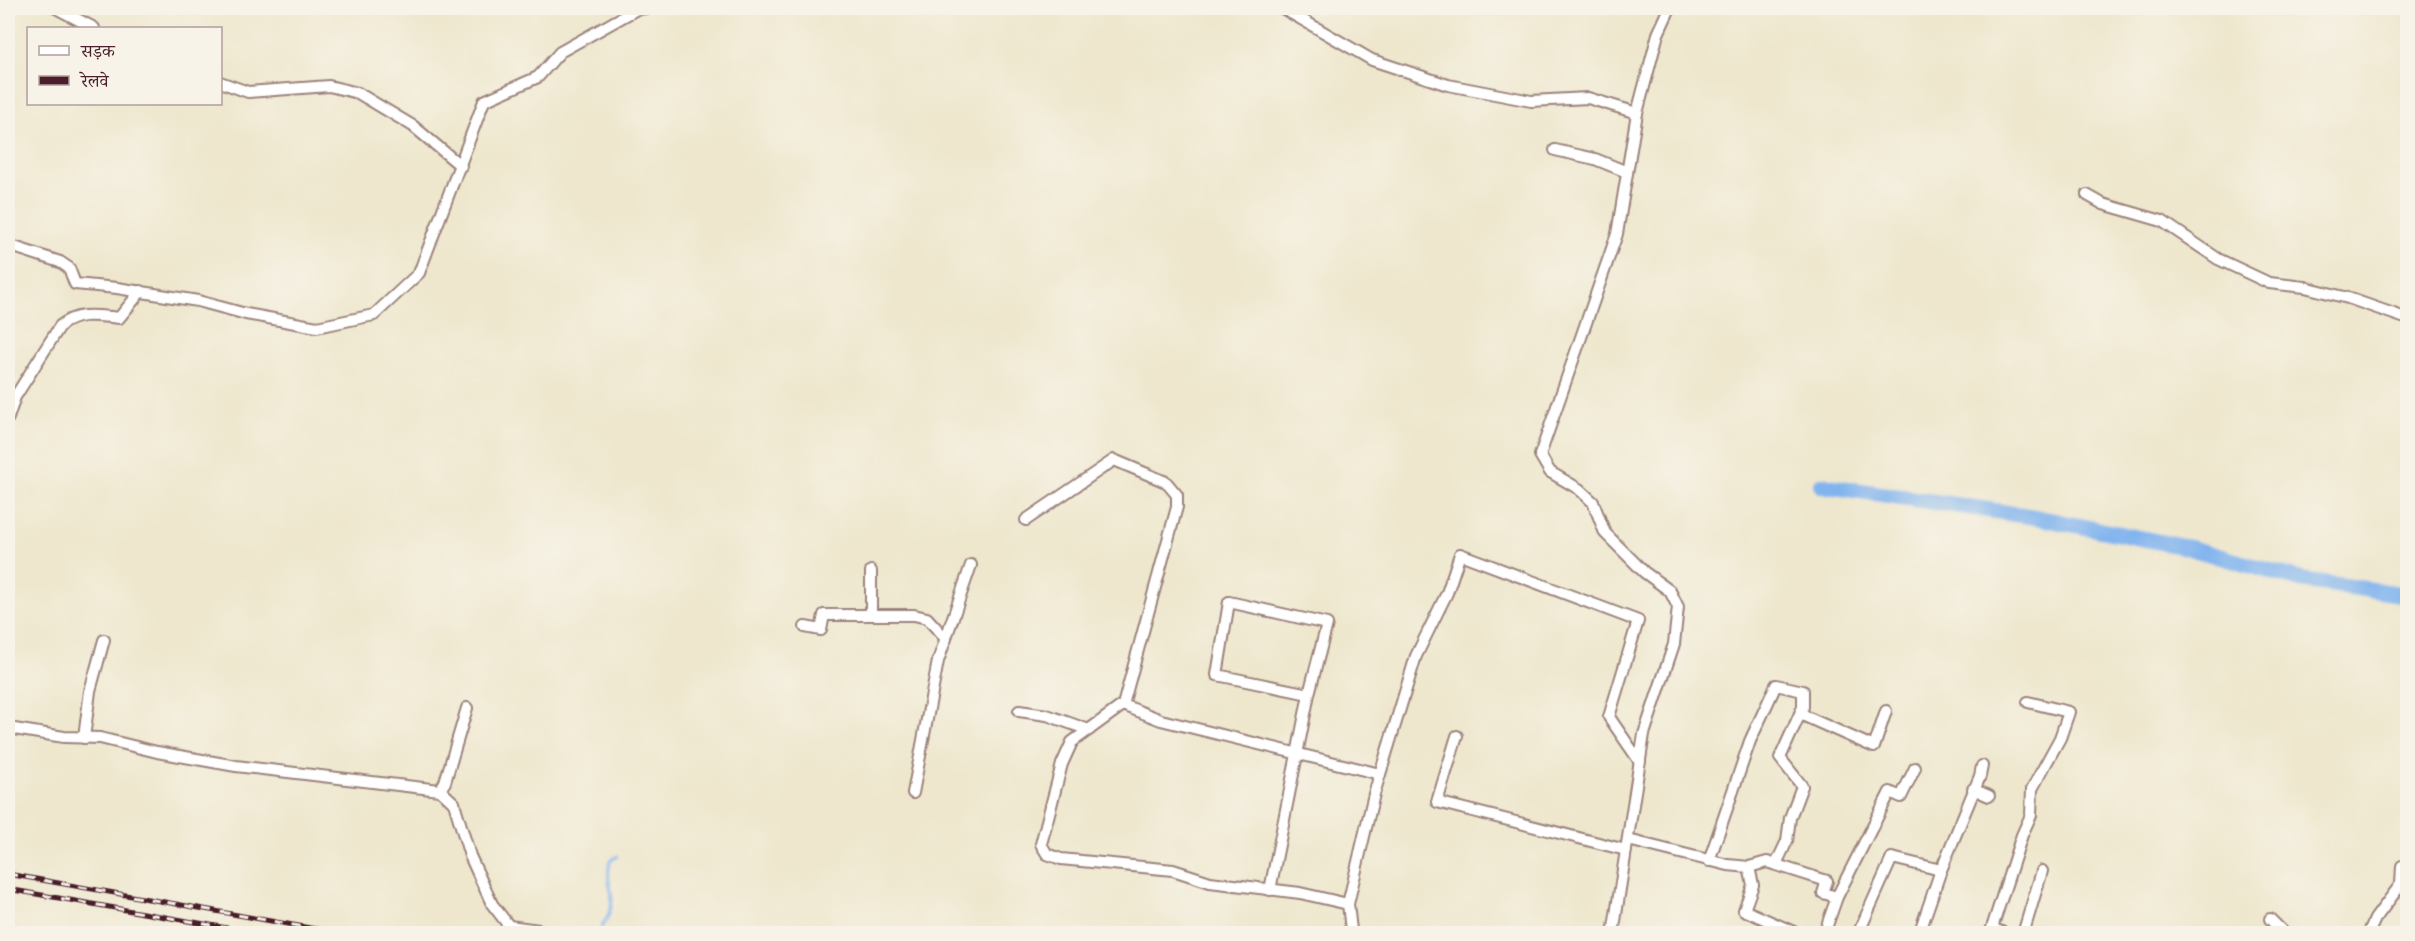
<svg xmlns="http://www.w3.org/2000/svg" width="2415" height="941" font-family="'Libre Caslon Text','Noto Serif Devanagari',serif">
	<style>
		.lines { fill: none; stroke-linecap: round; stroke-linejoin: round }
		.stream { stroke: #81b4ee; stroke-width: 3 }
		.river { stroke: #81b4ee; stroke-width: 16 }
		.minor-casing { stroke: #9c837c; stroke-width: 14 }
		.minor { stroke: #fff; stroke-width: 10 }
		.rail-casing { stroke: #4a1f2b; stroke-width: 5 }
		.rail { stroke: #f7f3e8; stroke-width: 3; stroke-dasharray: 9; stroke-linecap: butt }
	</style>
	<rect width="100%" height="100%" fill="#f7f3e8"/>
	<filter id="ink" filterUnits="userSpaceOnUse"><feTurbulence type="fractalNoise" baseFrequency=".0167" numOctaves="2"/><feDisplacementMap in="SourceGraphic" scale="12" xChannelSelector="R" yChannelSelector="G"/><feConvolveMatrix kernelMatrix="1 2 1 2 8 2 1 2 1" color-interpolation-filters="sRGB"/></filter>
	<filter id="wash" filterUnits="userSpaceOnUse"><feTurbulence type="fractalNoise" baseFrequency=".008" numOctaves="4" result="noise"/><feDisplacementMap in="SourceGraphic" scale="24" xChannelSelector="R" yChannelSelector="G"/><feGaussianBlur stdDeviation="1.35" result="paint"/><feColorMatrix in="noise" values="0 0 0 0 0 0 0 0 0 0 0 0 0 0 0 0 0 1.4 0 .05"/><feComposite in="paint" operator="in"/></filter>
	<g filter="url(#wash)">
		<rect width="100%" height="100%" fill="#eee7cd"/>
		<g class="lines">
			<path class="stream" d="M 602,927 C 623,892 603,892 610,861 L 618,856"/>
			<path class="river" d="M 1821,485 L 2035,517 L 2190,548 L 2301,580 L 2408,595"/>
		</g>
	</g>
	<g filter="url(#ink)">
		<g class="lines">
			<g class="minor-casing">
				<g id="minor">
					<path d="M 56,8 L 94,28"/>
					<path d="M 1282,8 L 1372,60 L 1448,85 L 1531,101 L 1588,98 L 1637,113"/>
					<path d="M 220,82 L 248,92 L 329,86 L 358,93 L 413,126 L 461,166"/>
					<path d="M 1555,150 L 1595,159 L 1627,172"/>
					<path d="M 2087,195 L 2103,204 L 2162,221 L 2218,259 L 2269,283 L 2305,287 L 2348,298 L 2408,319"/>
					<path d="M 8,245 L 60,262 L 69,268 L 75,284 L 117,288 L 198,301 L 246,314 L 317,327 L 374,315 L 419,273 L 484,101 L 538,77 L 560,52 L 637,9 L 647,8"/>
					<path d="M 8,418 L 15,397 L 60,326 C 78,311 98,316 119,318 L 141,291"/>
					<path d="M 1026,520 L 1114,460 L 1166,482 L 1177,495 L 1177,507 L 1123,705 L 1072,742 L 1062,764 L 1041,844 L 1047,854 L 1061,859 L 1173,870 L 1210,882 L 1300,893 L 1348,904"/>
					<path d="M 871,615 L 871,571"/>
					<path d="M 805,627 L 821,630 L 824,615 L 914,615 L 927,618 L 946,639"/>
					<path d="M 1123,705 L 1161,720 L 1380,774"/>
					<path d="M 1019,711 L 1047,715 L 1089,730"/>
					<path d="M 1800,714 L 1874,747 L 1886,711"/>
					<path d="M 8,728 L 64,737 L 100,738 L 157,752 L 236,766 L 440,790 L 445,782 L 467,708"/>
					<path d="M 1457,736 L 1437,802 L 1626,850"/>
					<path d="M 84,738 L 90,691 L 104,640"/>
					<path d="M 1973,789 L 1989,796"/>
					<path d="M 440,790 L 454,803 L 470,856 L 492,904 L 509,926 L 509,934"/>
					<path d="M 913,793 L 938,661 L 971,565"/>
					<path d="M 1628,840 L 1728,865 L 1749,867 L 1767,862 L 1827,881 L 1823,893 L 1837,897"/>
					<path d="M 1709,861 L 1750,741 L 1776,685 L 1803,691 L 1803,707 L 1780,758 L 1802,786 L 1790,818 L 1787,841 L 1777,862"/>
					<path d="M 1749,867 L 1753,885 L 1744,910 L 1798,934"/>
					<path d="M 1270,890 L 1309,694 L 1327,624 L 1229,602 L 1217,675 L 1309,694"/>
					<path d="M 2270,919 L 2285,934"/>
					<path d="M 509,926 L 539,930"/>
					<path d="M 1354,934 L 1351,930 L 1348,904 L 1374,794 L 1416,656 L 1447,593 L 1460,554 L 1638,621 L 1609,717 L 1640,762"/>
					<path d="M 1613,934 L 1644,734 L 1674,644 L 1678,607 L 1670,591 L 1644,572 L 1605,533 L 1593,502 L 1579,489 L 1550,472 L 1540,455 L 1617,234 L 1637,113 L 1658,34 L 1670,8"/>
					<path d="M 1824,934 L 1837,897 L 1890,792 L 1901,797 L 1915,768"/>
					<path d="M 1858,934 L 1892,858 L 1941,870"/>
					<path d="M 1919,934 L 1941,870 L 1980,776 L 1982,766"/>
					<path d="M 2006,934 L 1992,928 L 2022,835 L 2031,815 L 2032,789 L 2060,738 L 2069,712 L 2028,702"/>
					<path d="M 2023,934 L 2042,871"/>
					<path d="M 2368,934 L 2375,919 L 2401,884 L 2402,866 L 2408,867"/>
				</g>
			</g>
			<use href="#minor" class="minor"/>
			<g class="rail-casing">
				<g id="rail">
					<path d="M 8,874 L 344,934"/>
					<path d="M 8,889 L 261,934"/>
				</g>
			</g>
			<use href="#rail" class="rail"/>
		</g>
	</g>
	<rect width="2415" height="941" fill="none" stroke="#f7f3e8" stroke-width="30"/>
	<rect x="27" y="27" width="195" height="78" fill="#f7f3e8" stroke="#b29e9c" stroke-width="1.5"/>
	<rect x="39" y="46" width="30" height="9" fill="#ffffff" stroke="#b29e9c" stroke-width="1.5"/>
	<text x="81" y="57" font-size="18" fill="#4a1f2b">सड़क</text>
	<rect x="39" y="76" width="30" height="9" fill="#4a1f2b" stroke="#b29e9c" stroke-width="1.5"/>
	<text x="81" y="87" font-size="18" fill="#4a1f2b">रेलवे</text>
</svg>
